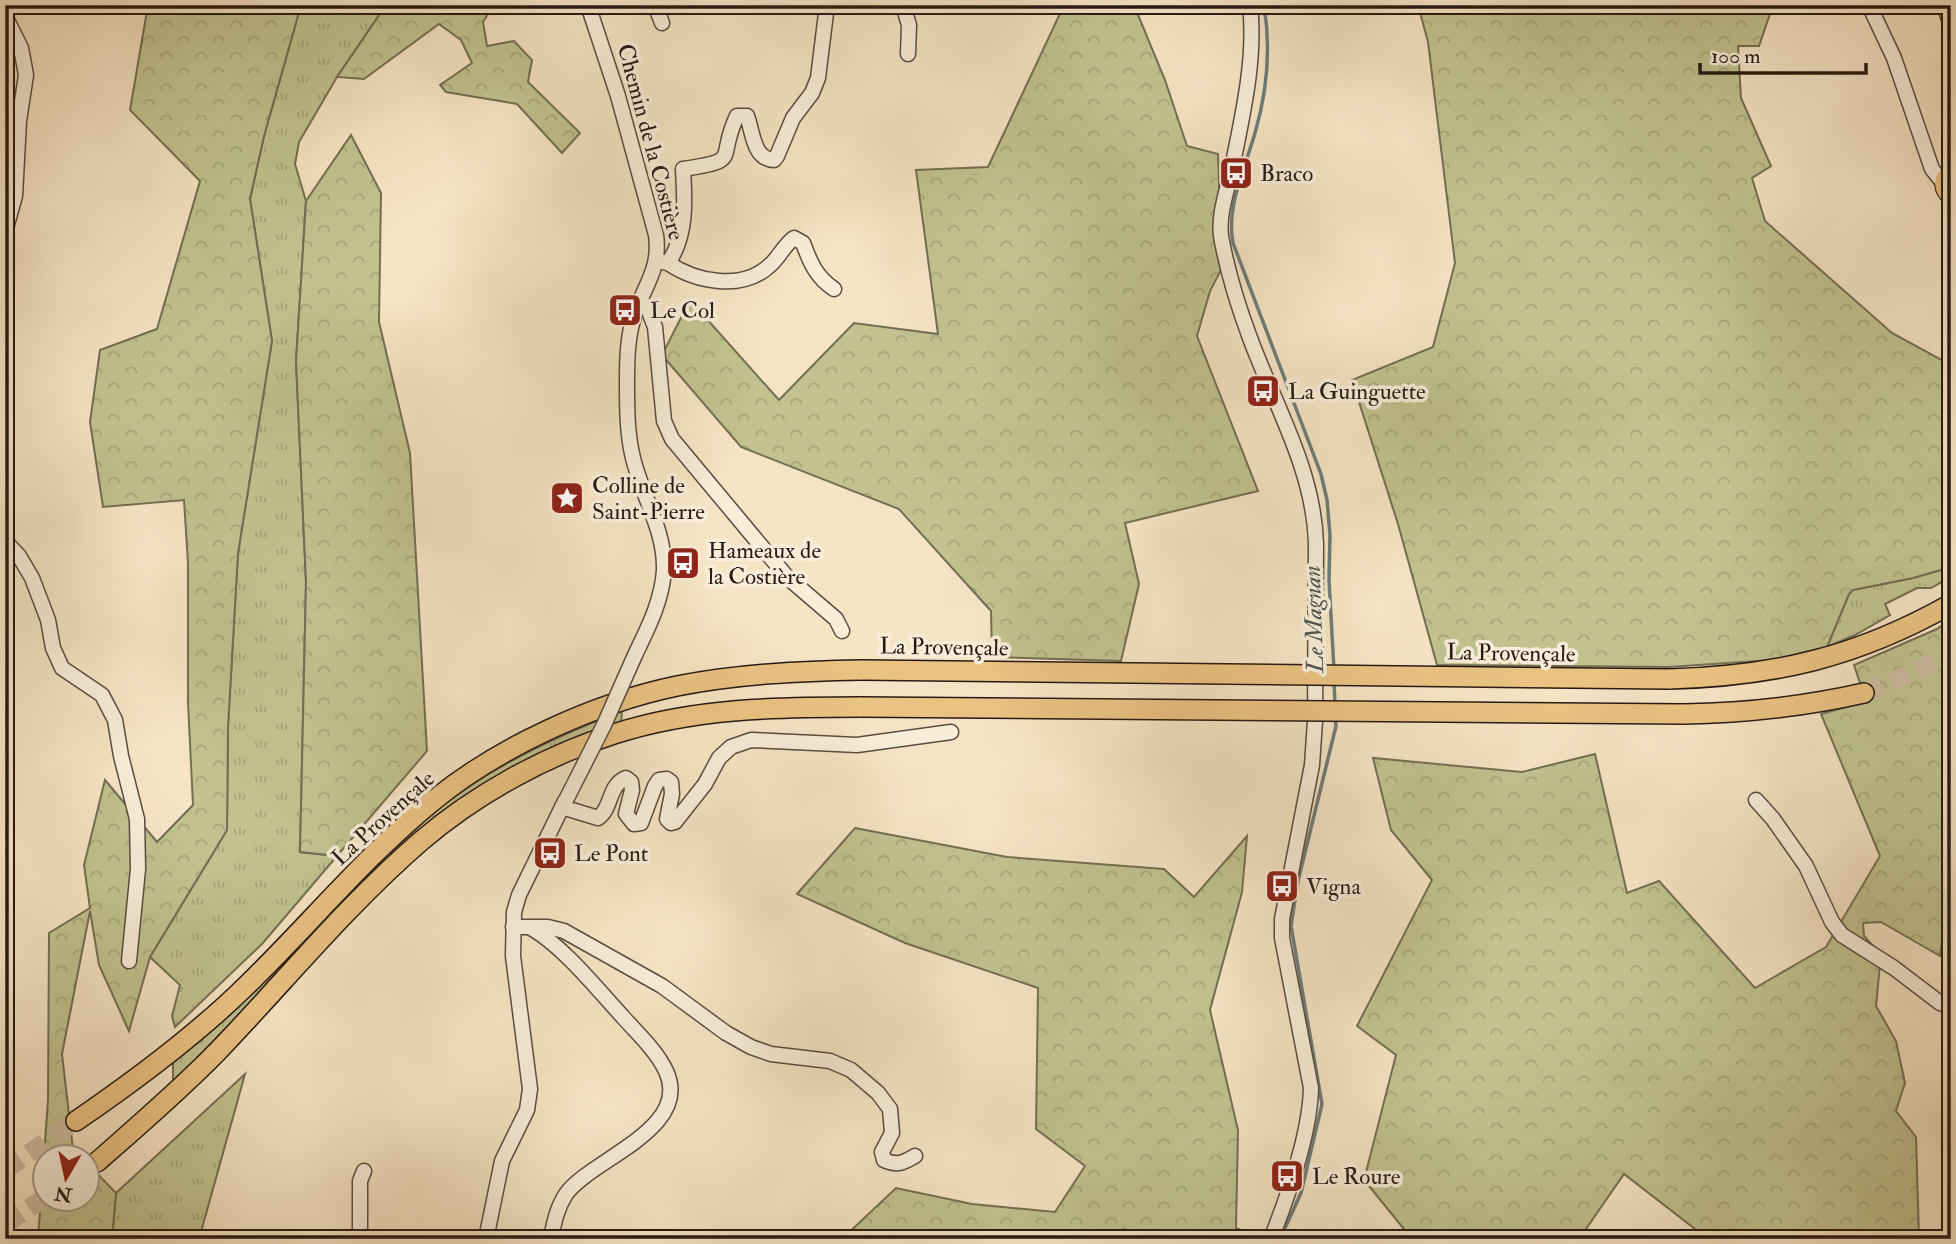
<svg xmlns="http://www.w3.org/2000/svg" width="1956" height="1244" font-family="'IM FELL Double Pica',serif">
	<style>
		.grass { fill: url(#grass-tufts); stroke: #746e52; stroke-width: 2 }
		.forest { fill: url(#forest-crowns); stroke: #746e52; stroke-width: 2 }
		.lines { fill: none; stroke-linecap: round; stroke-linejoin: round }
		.stream { stroke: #6e7c78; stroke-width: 3.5 }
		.highway-tunnel { stroke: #ccbca1; stroke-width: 19; stroke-dasharray: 19 10; stroke-linecap: butt }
		.minor-casing { stroke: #5a4c40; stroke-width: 17 }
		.major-casing { stroke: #271a14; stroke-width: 20 }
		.highway-casing { stroke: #271a14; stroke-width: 22 }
		.minor { stroke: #f8edd9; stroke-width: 14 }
		.major { stroke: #eac282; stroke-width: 18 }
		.highway { stroke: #eac282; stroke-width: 19 }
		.minor-bridge-casing { stroke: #5a4c40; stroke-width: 17; stroke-linecap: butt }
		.highway-bridge-casing { stroke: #271a14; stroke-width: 22; stroke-linecap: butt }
		.minor-bridge { stroke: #f8edd9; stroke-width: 14 }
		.highway-bridge { stroke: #eac282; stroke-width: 19 }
		.labels { text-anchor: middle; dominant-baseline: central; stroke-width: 7; stroke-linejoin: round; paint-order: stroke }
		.street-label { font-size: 23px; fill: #271a14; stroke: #f8edd9 }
		.poi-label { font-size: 23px; fill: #271a14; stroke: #f8edd9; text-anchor: start }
		.water-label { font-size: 24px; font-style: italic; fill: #50534e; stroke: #f8edd9 }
	</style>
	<defs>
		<pattern id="grass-tufts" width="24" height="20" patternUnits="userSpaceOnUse" patternTransform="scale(1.75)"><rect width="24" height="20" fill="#c1c290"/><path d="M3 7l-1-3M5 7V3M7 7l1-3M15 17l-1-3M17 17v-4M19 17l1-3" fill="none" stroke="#a6a67b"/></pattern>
		<pattern id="forest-crowns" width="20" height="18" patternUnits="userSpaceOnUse" patternTransform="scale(1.75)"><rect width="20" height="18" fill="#c1c290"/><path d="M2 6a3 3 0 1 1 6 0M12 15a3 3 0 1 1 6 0" fill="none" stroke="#a6a67b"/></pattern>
	</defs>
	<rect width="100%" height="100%" fill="#f5e4c4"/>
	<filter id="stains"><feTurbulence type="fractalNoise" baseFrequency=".00286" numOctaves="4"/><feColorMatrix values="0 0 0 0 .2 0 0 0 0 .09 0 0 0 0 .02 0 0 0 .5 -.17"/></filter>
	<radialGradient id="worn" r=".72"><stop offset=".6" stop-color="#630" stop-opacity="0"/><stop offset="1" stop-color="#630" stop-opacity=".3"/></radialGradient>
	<g class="grass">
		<path d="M 301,5 L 386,5 L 337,77 L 299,142 L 295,164 L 306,201 L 296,361 L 306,582 L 300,852 L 337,856 L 262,944 L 175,1027 L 172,1016 L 180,985 L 150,957 L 227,830 L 228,727 L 238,553 L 272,341 L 250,199 L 264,136 Z"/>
		<path d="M 1951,567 L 1951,580 L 1949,578 L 1931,588 L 1917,588 L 1885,604 L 1890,615 L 1855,635 L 1827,647 L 1849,594 L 1853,590 L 1913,578 Z"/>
		<path d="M 622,711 L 621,725 L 452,807 L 390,854 C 405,841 418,826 433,813 C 490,767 554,737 622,711 Z"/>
		<path d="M 298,947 L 250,1003 L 173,1083 L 173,1062 Z"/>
		<path d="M 245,1074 L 199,1239 L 112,1239 L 116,1193 Z"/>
	</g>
	<g class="forest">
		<path d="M 148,5 L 301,5 L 264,136 L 250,199 L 272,341 L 238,553 L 228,727 L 227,830 L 150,957 L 129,1031 L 99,965 L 90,911 L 62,1054 L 73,1149 L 80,1156 L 46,1156 L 46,1198 L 88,1198 L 88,1164 L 116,1193 L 112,1239 L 38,1239 L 48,1100 L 49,933 L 90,908 L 84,865 L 105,780 L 157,842 L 193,805 L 188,702 L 188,563 L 184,500 L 103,507 L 90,422 L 100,350 L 157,329 L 200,181 L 130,110 Z"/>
		<path d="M 386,5 L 494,5 L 483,22 L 487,46 L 514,41 L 532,60 L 528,82 L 580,133 L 562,153 L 517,104 L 446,92 L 440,85 L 472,63 L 461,40 L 439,24 L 364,79 L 337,77 Z"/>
		<path d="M 1064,5 L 1134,5 L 1165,80 L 1187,146 L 1218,154 L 1222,268 L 1210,291 L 1197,336 L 1258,491 L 1125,523 L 1139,584 L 1121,661 L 992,657 L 991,611 L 899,509 L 741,447 L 662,355 L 690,300 L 779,400 L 854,323 L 938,334 L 916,170 L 988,167 Z"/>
		<path d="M 1418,5 L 1773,5 L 1759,46 L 1738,46 L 1741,98 L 1771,166 L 1752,178 L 1765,221 L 1892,333 L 1951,365 L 1951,567 L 1913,578 L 1853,590 L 1849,594 L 1827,647 L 1772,660 L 1669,667 L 1437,665 L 1398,524 L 1352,380 L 1433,347 L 1455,263 L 1428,42 Z"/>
		<path d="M 351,135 L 381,193 L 379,322 L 410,453 L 427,751 L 337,856 L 300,852 L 306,582 L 296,361 L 306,201 Z"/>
		<path d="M 1951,619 L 1951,875 L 1940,956 L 1881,922 L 1863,923 L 1864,936 L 1881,954 L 1876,1006 L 1896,1041 L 1905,1083 L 1896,1111 L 1916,1137 L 1919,1239 L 1708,1239 L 1624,1174 L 1579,1239 L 1401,1239 L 1404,1229 L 1364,1180 L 1396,1055 L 1357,1026 L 1432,880 L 1391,830 L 1373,758 L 1522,772 L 1595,754 L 1627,893 L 1659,881 L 1755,988 L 1826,947 L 1880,856 L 1821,714 L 1869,701 L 1870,694 L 1867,686 L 1860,683 L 1854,665 L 1937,629 Z"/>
		<path d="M 855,828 L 1007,857 L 1164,869 L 1194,897 L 1247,836 L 1242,892 L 1210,1010 L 1238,1130 L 1236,1228 L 1263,1239 L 1125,1239 L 1124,1229 L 1104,1239 L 842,1239 L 896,1188 L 972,1204 L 1055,1212 L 1085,1166 L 1036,1129 L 1038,988 L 905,943 L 797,894 Z"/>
	</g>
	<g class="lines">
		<g class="stream">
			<path d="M 1264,5 C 1271,48 1267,92 1255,133 C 1245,168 1226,207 1233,243 L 1321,474 L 1327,500 L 1330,535 L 1329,580 L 1334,670"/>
			<path d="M 1334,681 L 1335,705"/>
			<path d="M 1280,1239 L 1301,1193 L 1322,1104 L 1291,926 L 1298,881 L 1336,726 L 1335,716"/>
		</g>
		<g class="highway-tunnel">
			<path d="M 1864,693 L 1916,672 L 1951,653"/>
			<path d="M 5,1170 L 76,1121"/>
			<path d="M 5,1224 L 46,1197"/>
		</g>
		<g class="minor-casing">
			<g id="minor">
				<path d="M 588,5 L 618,96 L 656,235 C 661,271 642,288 633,320 C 627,341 627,363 627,384 C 627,408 627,434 633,458 C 642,496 665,530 664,570 C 662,601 648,628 635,655"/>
				<path d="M 655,5 L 662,23"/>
				<path d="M 903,5 L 909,25 L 908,54"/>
				<path d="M 1250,5 C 1256,57 1243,113 1233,163 C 1229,186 1218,212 1221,236 C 1227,270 1238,306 1250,338 C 1275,406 1314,470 1316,544 L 1315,721 L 1312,765 L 1282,919 L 1282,938 L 1311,1088 C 1310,1134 1288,1196 1271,1239"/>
				<path d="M 1869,5 L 1894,58 L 1932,169 L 1944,184"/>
				<path d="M 5,16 L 21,48 L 26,75 L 19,121 L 15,196 L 5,232"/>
				<path d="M 657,261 L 668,263 C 687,236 685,201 683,169 C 743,160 716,160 737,116 L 747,116 C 753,132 753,159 774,160 L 777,156 L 793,118 L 812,93 L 818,78 L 827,5"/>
				<path d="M 668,263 C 696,282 742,291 769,266 C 779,258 784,245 794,238 L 803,243 C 810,262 816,277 834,289"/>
				<path d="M 639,303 L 648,309 L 655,327 L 664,421 L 672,439 L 787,577 L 836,619 L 842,631"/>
				<path d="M 5,541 L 19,556 L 32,578 L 48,620 L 53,648 L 62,668 L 102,695 L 115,720 L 121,756 L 137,819 L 138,869 L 129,961"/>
				<path d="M 1756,800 L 1773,819 L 1806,866 L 1832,922 L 1842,935 L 1894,968 L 1940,1003 L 1951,1006"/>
				<path d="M 562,807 L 598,818 C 612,809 608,785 626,778 L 631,782 L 632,790 L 626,814 L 634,824 L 641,823 L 655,786 L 659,780 L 667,779 L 671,782 L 672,794 L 667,819 L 671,823 L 675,822 L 705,784 L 719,758 L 731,747 L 751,740 L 857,745 L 951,732"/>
				<path d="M 513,927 L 548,927 L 564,931 L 662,986 L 726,1033 L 751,1047 L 771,1054 L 830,1061 L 851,1070 L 878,1093 L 890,1109 L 892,1133 L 882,1152 L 884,1160 C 897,1166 903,1163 915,1156"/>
				<path d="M 531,928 C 563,946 598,990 623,1017 C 638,1034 656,1050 666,1071 C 693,1129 591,1159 566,1194 C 557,1208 554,1222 551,1239"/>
				<path d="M 360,1239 L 360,1181 L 364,1171"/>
				<path d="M 486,1239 L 502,1161 L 527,1110 L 530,1089 L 513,956 L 514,912 L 519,895 L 565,801"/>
			</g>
		</g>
		<g class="major-casing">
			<g id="major">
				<path d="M 1946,5 L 1951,20"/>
				<path d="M 1951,172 C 1942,179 1942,189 1951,196"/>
				<path d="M 1951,1010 L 1951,1047"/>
			</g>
		</g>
		<g class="highway-casing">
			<g id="highway">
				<path d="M 1669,679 C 1776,676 1857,657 1951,604"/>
				<path d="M 1684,714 C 1747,713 1802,707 1864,693"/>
				<path d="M 76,1121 C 136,1080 194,1037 246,986 C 309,925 366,855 434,800 C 499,747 595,703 677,686 C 738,674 800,671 862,670"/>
				<path d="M 97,1162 C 138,1126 180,1090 218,1051 C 285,981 347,905 421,841 C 476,794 545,756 614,734 C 694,708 778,707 861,707"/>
			</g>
		</g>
		<use href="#minor" class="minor"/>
		<use href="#major" class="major"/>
		<use href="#highway" class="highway"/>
		<g class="minor-bridge-casing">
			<path id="minor-bridge" d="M 566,800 L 604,725 L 635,655"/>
		</g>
		<g class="highway-bridge-casing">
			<g id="highway-bridge">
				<path d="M 862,670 L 1669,679"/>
				<path d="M 861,707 L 1684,714"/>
			</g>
		</g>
		<use href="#minor-bridge" class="minor-bridge"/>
		<use href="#highway-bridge" class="highway-bridge"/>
	</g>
	<defs>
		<g id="bus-square" transform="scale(1.75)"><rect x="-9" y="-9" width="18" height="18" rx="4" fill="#8f2418" stroke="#f8edd9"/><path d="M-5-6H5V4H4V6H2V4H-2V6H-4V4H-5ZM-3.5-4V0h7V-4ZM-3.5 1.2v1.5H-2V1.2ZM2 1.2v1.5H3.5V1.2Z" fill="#fff"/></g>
		<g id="sight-square" transform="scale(1.75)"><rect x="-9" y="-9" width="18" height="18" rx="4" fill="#8f2418" stroke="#f8edd9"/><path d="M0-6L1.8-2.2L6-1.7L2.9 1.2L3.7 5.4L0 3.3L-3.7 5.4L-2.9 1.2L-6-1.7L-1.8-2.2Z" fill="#fff"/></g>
	</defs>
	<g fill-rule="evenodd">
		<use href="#bus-square" x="1236" y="173"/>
		<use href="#bus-square" x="625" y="310"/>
		<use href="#bus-square" x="1263" y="391"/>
		<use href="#sight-square" x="567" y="498"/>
		<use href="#bus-square" x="683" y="563"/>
		<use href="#bus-square" x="550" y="853"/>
		<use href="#bus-square" x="1282" y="886"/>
		<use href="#bus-square" x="1287" y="1176"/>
	</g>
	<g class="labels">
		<g class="street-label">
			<text transform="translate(651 142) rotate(75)">Chemin de la Costière</text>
			<text transform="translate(944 647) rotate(1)">La Provençale</text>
			<text transform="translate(1511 653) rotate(1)">La Provençale</text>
			<text transform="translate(383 818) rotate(-42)">La Provençale</text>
		</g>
		<g class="poi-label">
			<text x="1260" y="173">Braco</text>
			<text x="650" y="310">Le Col</text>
			<text x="1288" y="391">La Guinguette</text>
			<text x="592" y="485">Colline de<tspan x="592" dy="26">Saint-Pierre</tspan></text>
			<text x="708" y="550">Hameaux de<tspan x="708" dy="26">la Costière</tspan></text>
			<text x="574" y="853">Le Pont</text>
			<text x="1306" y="886">Vigna</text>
			<text x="1312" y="1176">Le Roure</text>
		</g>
		<g class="water-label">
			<text transform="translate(1314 619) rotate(-92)">Le Magnan</text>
		</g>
	</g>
	<rect width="1956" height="1244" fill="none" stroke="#f5e4c4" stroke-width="28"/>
	<rect x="7" y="7" width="1942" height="1230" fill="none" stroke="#271a14" stroke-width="3.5"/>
	<rect x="14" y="14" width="1928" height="1216" fill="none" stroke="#271a14" stroke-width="2"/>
	<g transform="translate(66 1178) rotate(189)"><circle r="33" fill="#f8edd9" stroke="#a4998a" stroke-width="2"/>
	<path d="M0-5L12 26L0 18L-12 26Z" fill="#8f2418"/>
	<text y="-10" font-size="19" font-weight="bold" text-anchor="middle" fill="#271a14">N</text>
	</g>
	<path d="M1700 63v10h166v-10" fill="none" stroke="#271a14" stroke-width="3.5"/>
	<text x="1711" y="63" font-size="21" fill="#271a14" stroke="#f8edd9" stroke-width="5" paint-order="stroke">100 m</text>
	<rect width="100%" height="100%" filter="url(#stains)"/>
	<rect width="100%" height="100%" fill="url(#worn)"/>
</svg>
